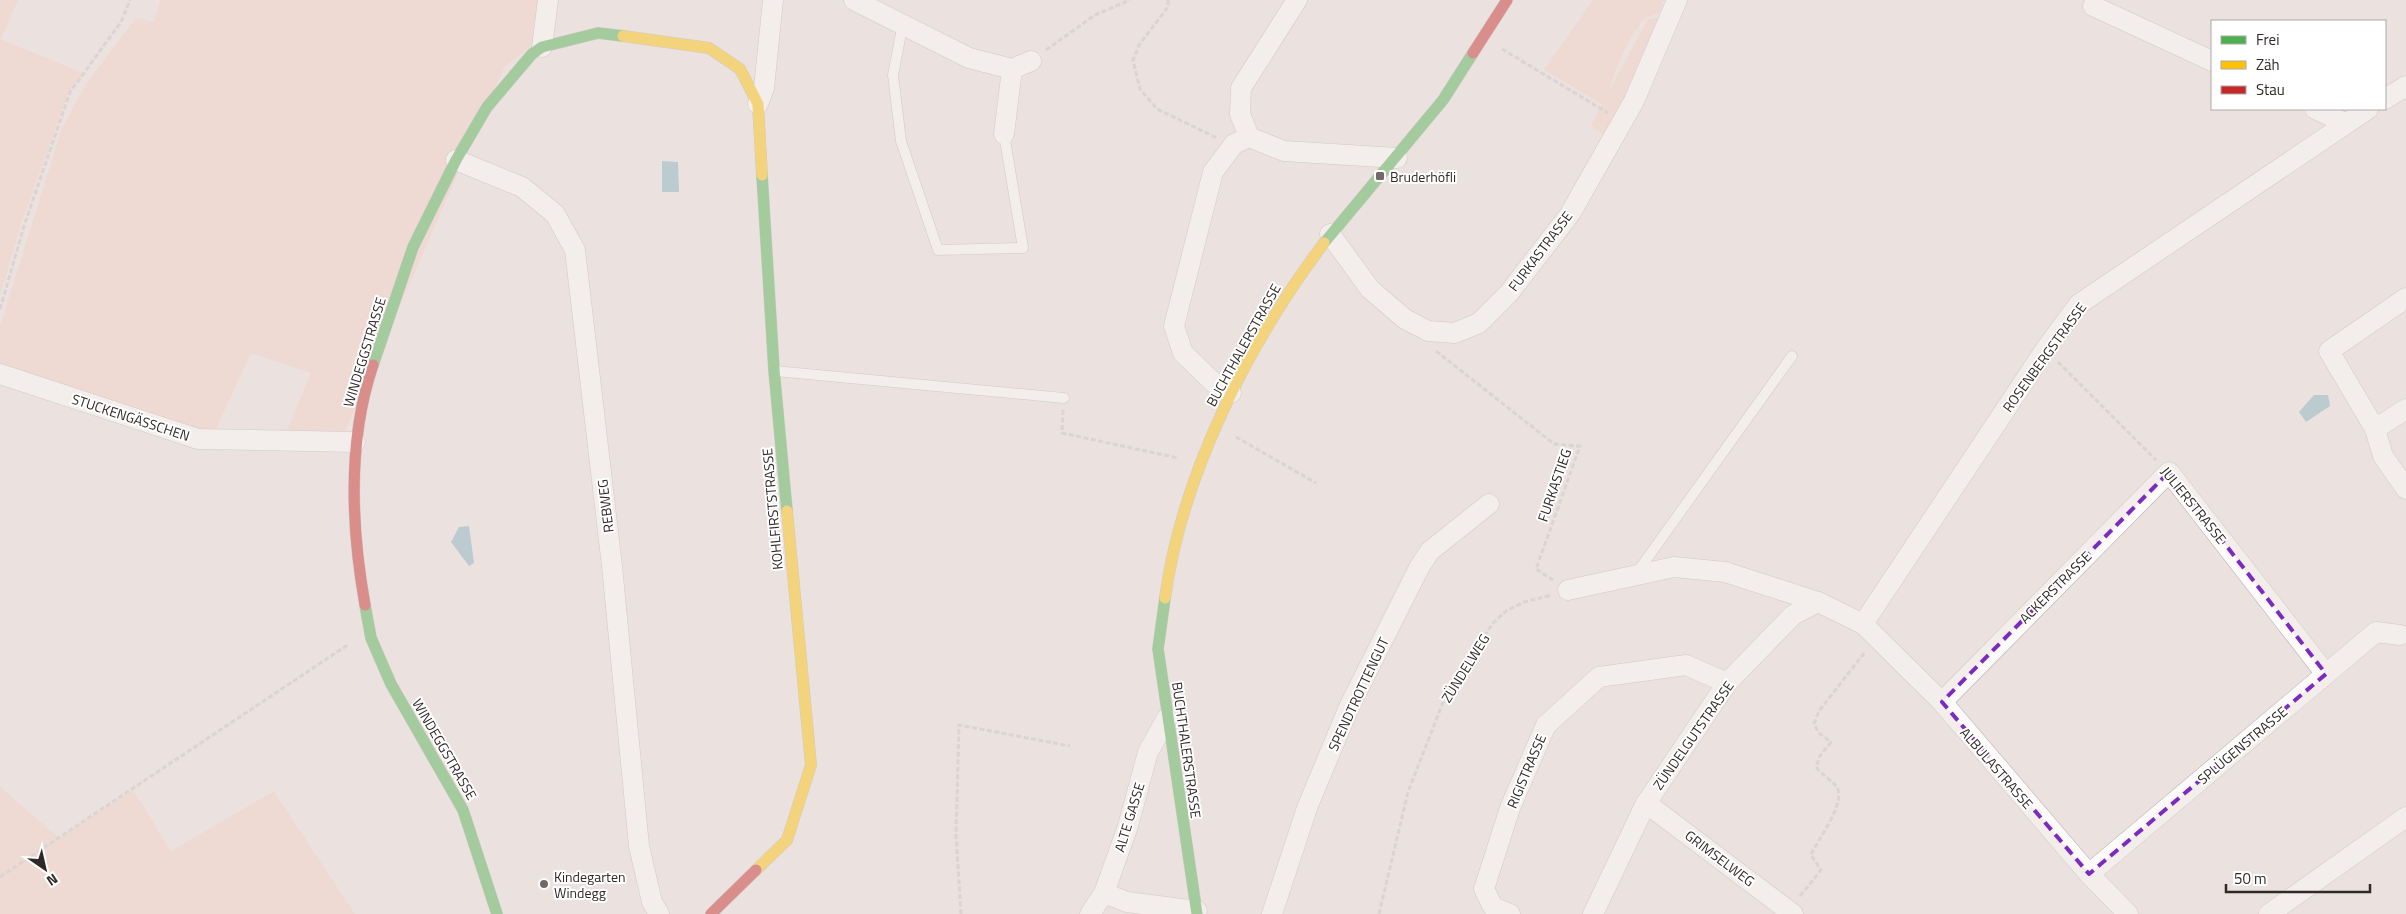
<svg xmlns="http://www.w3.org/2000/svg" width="2406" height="914" font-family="'Titillium Web',sans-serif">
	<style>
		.green { fill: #f2d0c6 }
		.water { fill: #81afbe }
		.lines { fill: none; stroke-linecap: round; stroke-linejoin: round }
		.lane-casing { stroke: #b3aca9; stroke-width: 11 }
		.street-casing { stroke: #b3aca9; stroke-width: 21 }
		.fast-casing { stroke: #b3aca9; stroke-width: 12 }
		.slow-casing { stroke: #b3aca9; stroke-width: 12 }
		.jam-casing { stroke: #b3aca9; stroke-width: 12 }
		.path { stroke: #c7c4c3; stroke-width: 3; stroke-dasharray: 5 2.5; stroke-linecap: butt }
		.lane { stroke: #fcfafa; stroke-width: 10 }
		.street { stroke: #fcfafa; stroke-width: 20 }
		.fast { stroke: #4caf50; stroke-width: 11 }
		.slow { stroke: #ffc107; stroke-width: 11 }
		.jam { stroke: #c62828; stroke-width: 11 }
		.marked { fill: none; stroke: #7b2cbf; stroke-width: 4; stroke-dasharray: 10 6; stroke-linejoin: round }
		.poi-dot { fill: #716967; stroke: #fff; stroke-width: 2 }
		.labels { text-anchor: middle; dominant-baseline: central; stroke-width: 4; stroke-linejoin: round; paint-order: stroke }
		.poi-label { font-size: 14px; fill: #302927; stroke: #fff; text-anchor: start }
		.street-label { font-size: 14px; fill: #302927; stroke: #fff }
	</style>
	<rect width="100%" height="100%" fill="#ebe1de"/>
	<g class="green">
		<path d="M 0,0 L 18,0 L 1,39 L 83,73 L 69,91 L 21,224 L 0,296 Z"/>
		<path d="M 160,0 L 542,0 L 536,42 L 505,66 L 344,434 L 285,435 L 311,373 L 251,353 L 215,431 L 196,430 L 0,368 L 0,326 L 62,128 L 85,85 L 136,18 L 154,22 Z"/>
		<path d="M 1593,0 L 1664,0 L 1659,13 C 1654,15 1648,16 1645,19 C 1630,33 1615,69 1610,89 L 1648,19 L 1662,18 L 1608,138 L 1591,126 L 1602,104 L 1544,70 Z"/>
		<path d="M 0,787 L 59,838 L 133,790 L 171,851 L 274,791 L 355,914 L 0,914 Z"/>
	</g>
	<g class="water">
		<path d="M 662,161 L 678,162 L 679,192 L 662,192 Z"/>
		<path d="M 2314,395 L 2328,395 L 2330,406 L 2306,422 L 2299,412 Z"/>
		<path d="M 469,526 L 474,563 L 469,566 L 451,542 L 459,527 Z"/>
	</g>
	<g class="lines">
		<g class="lane-casing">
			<g id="lane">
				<path d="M 903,23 L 893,75 L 901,141 L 938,250 L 1023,248 L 1004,134"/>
				<path d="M 775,371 L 1064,398"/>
				<path d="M 1636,574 L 1792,356"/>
			</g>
		</g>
		<g class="street-casing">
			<g id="street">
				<path d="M 854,0 L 969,58 L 1012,69 L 1031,61"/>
				<path d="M 1297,0 L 1241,88 L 1240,114 L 1249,137 L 1284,151 L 1397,158"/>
				<path d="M 2093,6 L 2212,61"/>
				<path d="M 542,47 L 548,0"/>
				<path d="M 2385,99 L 2406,86"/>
				<path d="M 758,104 L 764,88 L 773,0"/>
				<path d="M 2315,109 L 2345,123"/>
				<path d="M 1004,134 L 1012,69"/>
				<path d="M 456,160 L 522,187 L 555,214 L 575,250 L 612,566 L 639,846 L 652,902 L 659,914"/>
				<path d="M 1330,234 L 1370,289 L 1405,319 L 1428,331 L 1455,333 L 1479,323 L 1509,293 L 1570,214 L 1634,101 L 1677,0"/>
				<path d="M 2406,298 L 2329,351 L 2375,429 L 2406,409"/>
				<path d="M 0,374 L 198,439 L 355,442"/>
				<path d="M 1231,393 L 1214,383 L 1183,353 L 1174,326 L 1213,172 L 1234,144 L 1249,137"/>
				<path d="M 2375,429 L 2383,456 L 2406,489"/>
				<path d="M 1568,590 L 1674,567 L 1725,572 L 1818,602"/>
				<path d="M 1863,624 L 2045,350 L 2079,304 L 2368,109"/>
				<path d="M 1942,702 L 2169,472 L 2326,674"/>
				<path d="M 1646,803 L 1793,914"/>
				<path d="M 2089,874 L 2376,632 L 2400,635"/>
				<path d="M 1104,893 L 1127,902 L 1197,911"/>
				<path d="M 1090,914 L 1104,893 L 1128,826 L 1148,752 L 1167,718"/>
				<path d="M 1272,914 L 1307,808 L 1349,707 L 1420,566 L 1430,551 L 1489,504"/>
				<path d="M 1510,914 L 1493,907 L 1484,889 L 1510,808 L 1546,725 L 1599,677 L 1686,665 L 1727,683"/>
				<path d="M 1593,914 L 1645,805 L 1727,683 L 1793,615 L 1818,602 L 1863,624 L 1942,702 L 2089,874 L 2128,914"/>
				<path d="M 2269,914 L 2406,817"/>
			</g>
		</g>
		<g class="fast-casing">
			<g id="fast">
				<path d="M 762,175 L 774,370 L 787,511"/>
				<path d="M 1324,243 L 1443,100 L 1473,53"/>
				<path d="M 373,365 L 413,247 L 456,160 L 487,107 L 532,54 L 542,47 L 598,33 L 623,36"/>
				<path d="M 1165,598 L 1158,649 L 1197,914"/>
				<path d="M 365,605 L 371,638 L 391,684 L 463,810 L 497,914"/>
			</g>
		</g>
		<g class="slow-casing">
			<g id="slow">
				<path d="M 623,36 L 709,48 L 740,69 L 758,104 L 762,175"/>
				<path d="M 1165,598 C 1182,474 1249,342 1324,243"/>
				<path d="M 756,870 L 787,840 L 811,765 L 787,511"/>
			</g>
		</g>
		<g class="jam-casing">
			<g id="jam">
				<path d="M 1473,53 L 1507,0"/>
				<path d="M 365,605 C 351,526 347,442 373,365"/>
				<path d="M 711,914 L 756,870"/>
			</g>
		</g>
		<g class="path">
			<path d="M 1168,0 L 1168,7 L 1139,45 L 1133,60 L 1140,89 L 1157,109 L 1217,138"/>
			<path d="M 1502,49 L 1608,113"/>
			<path d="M 1046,50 L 1095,15 L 1130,0"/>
			<path d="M 0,309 L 24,226 L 70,92 L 121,22 L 130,0"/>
			<path d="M 1436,351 L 1554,444 L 1580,446 L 1536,569 L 1553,580"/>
			<path d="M 2058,362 L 2156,460"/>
			<path d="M 1063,410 L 1062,433 L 1178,458"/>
			<path d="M 1236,437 L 1316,483"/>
			<path d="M 0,877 L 349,644"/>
			<path d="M 1800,896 L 1821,870 L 1811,855 C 1817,840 1848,802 1836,786 C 1831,780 1821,774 1816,767 L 1820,756 L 1831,742 L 1819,733 L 1814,724 L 1819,711 L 1865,652"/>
			<path d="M 961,914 L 956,834 L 959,725 L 1070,746"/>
			<path d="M 1379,914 L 1408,792 L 1447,692 L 1493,623 L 1506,611 L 1524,602 L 1552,595"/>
		</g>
		<use href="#lane" class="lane"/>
		<use href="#street" class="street"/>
		<use href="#fast" class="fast"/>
		<use href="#slow" class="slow"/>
		<use href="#jam" class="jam"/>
	</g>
	<path d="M0 0H2406V914H0ZM 2169,472 L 2326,674 L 2089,874 L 1942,702 Z" fill="#ebe1de" fill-opacity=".55" fill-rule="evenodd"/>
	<path class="marked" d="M 2169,472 L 2326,674 L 2089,874 L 1942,702 Z"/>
	<g class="poi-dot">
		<rect x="1375" y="171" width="10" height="10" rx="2.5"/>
		<circle cx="544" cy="884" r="5"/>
	</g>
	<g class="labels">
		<g class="poi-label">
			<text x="1390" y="176">Bruderhöfli</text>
			<text x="554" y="876">Kindegarten<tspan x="554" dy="16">Windegg</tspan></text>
		</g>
		<g class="street-label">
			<text transform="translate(1540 251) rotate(-53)">FURKASTRASSE</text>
			<text transform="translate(1243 345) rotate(-61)">BUCHTHALERSTRASSE</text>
			<text transform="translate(364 352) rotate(-73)">WINDEGGSTRASSE</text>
			<text transform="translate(2044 357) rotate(-54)">ROSENBERGSTRASSE</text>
			<text transform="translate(131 417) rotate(18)">STUCKENGÄSSCHEN</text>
			<text transform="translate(1554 485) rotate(-71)">FURKASTIEG</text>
			<text transform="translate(2194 505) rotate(51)">JULIERSTRASSE</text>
			<text transform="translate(605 506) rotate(-97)">REBWEG</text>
			<text transform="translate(772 509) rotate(-95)">KOHLFIRSTSTRASSE</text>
			<text transform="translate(2055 587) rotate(-45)">ACKERSTRASSE</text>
			<text transform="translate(1465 668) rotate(-58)">ZÜNDELWEG</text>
			<text transform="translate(1358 694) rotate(-65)">SPENDTROTTENGUT</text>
			<text transform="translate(1693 735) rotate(-55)">ZÜNDELGUTSTRASSE</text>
			<text transform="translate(2242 745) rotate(-40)">SPLÜGENSTRASSE</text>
			<text transform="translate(445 749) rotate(60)">WINDEGGSTRASSE</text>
			<text transform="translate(1187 750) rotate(82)">BUCHTHALERSTRASSE</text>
			<text transform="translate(1997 768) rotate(49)">ALBULASTRASSE</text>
			<text transform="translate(1526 771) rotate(-67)">RIGISTRASSE</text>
			<text transform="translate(1129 817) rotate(-73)">ALTE GASSE</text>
			<text transform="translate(1720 858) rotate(37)">GRIMSELWEG</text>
		</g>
	</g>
	<rect x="2211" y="20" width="175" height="90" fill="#ffffff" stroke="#aca9a9"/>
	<rect x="2221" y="36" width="25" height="8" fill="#4caf50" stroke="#aca9a9"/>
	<text x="2256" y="45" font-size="15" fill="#302927">Frei</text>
	<rect x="2221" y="61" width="25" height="8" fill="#ffc107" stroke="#aca9a9"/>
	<text x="2256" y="70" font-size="15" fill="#302927">Zäh</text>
	<rect x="2221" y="86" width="25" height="8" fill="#c62828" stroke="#aca9a9"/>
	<text x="2256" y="95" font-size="15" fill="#302927">Stau</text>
	<g transform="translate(45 869) rotate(146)" stroke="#ffffff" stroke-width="4" paint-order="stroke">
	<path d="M0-4L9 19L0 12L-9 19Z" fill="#302927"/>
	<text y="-8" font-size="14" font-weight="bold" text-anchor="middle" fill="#302927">N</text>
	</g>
	<path d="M2226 884v8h144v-8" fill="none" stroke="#302927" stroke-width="2.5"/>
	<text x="2234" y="884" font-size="15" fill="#302927" stroke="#ffffff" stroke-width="4" paint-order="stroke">50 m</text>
</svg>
